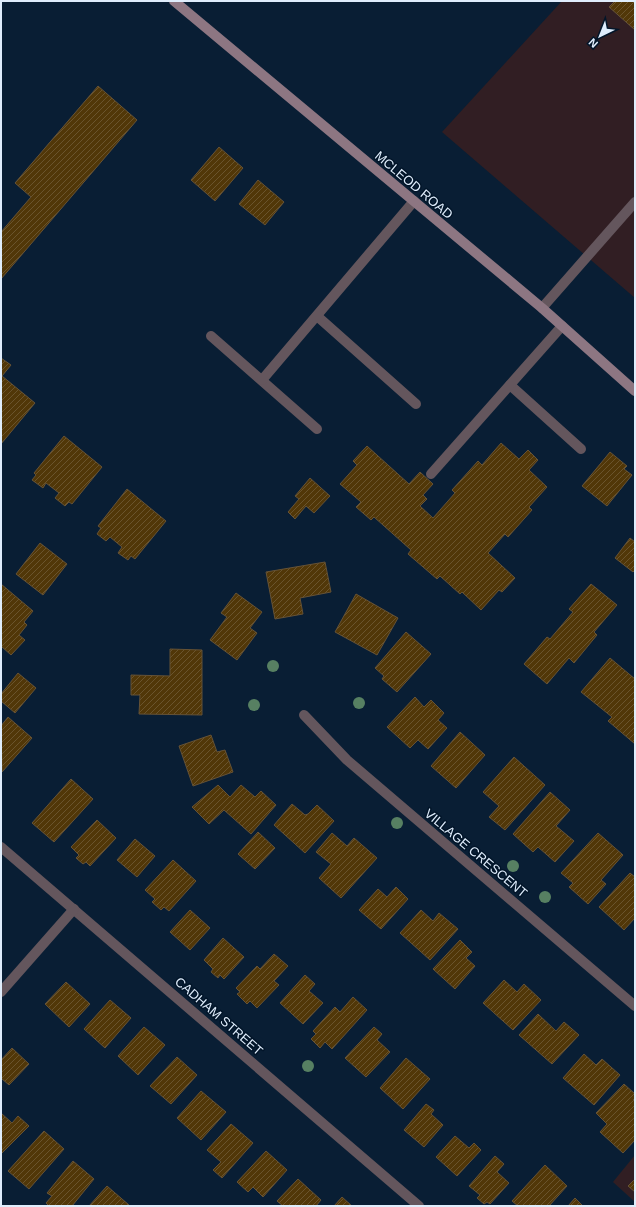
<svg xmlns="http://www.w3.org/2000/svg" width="636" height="1207" font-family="Helvetica,sans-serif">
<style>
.commercial{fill:#311e23}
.building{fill:url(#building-hatch);stroke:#655236}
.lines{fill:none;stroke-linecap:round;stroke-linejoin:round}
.lane{stroke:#64565d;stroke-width:10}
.street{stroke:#64565d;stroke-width:10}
.secondary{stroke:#8d7682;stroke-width:10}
.tree{fill:#578062}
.labels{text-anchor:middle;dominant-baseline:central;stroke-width:3;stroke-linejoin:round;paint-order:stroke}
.street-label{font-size:13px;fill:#dfedfc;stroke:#021529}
</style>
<defs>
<pattern id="building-hatch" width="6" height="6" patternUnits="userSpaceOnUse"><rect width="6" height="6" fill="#513708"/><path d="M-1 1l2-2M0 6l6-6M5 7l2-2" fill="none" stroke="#6a542d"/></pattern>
</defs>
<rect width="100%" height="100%" fill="#091e34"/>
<g class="commercial">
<polygon points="562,1 635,1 635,298 442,132"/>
<polygon points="635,1155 635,1202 613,1182"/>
</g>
<g class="building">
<polygon points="615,1 635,1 635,30 609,7"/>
<polygon points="98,86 137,120 1,279 1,232 31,197 15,183"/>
<polygon points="219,147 243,168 215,201 191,180"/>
<polygon points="258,180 284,202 265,225 239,204"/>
<polygon points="1,358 11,365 2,376 35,403 1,444"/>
<polygon points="64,436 102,467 72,504 69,502 65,506 55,498 59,493 46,483 43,488 32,480 36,475 34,473"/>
<polygon points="501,443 519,459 528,450 538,460 529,470 547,487 529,507 532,510 508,537 505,534 488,553 515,578 502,592 499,590 481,610 462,592 460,594 440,576 437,579 408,554 411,550 374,517 371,520 356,507 361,502 340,484 357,465 353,461 367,446 409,484 420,472 433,484 423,495 427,499 420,506 433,518 455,493 452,490 478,461 482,465"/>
<polygon points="610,452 627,466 624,469 632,475 607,506 582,486"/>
<polygon points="310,478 330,496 314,513 306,506 295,519 288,512 299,499 295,496"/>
<polygon points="127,489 166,521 135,559 131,556 128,560 118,553 122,547 110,537 106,541 97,534 101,528 98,526"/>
<polygon points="630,538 635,542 635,570 633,572 615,558"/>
<polygon points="40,543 67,564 43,595 16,574"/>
<polygon points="325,562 331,592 300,598 303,614 275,619 266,572"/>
<polygon points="1,584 33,611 24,622 27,625 19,635 25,640 11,655 1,646"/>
<polygon points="591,584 617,605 594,632 597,635 574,663 569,658 547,684 524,664 547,637 550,639 573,612 569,609"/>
<polygon points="236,593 262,612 250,628 257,633 237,660 210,640 227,617 221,613"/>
<polygon points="356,594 398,618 377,655 335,632"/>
<polygon points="406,632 431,654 397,692 382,679 384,676 375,668"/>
<polygon points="170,649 202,650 202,715 139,714 140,695 131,695 131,675 170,676"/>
<polygon points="610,658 635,679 635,744 608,721 612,717 581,692"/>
<polygon points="18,673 36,688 15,713 1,701 1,694"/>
<polygon points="415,697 424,707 431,700 444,713 438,720 447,728 428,749 418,740 410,748 387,727"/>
<polygon points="8,717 32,738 2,772 1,726"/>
<polygon points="460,732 485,755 456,788 431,766"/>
<polygon points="211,735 217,752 225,750 233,772 193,786 179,746"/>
<polygon points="514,757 545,785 505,830 489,817 499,806 483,792"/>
<polygon points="71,779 93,799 54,842 32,823"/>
<polygon points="218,785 230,797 241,785 255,797 261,791 276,805 251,834 224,810 209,824 192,807"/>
<polygon points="550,792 570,810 556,826 574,841 555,862 538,847 533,852 513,834"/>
<polygon points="292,804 305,815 308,814 317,805 334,821 305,853 274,825"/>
<polygon points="97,820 116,838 90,866 86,862 83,864 76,858 79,855 71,847"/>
<polygon points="258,832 275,848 255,869 238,854"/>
<polygon points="332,833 347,846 354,838 377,858 341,898 319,878 331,864 316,852"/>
<polygon points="598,833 623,855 601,880 606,884 588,904 569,887 573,883 561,873"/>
<polygon points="135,839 155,856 137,877 117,860"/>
<polygon points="173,860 196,881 169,911 164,907 161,910 152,902 155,899 145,890"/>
<polygon points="630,873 635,877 635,918 624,930 599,907"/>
<polygon points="396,887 408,899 381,929 359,910 378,889 387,897"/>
<polygon points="190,910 210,928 190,950 170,932"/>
<polygon points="421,910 433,921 439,913 458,929 430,960 400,933"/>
<polygon points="223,938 244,957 224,979 220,975 218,978 211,972 213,969 204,960"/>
<polygon points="460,940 472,952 466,958 475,966 455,989 433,969"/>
<polygon points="274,954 288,966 274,981 279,985 257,1008 250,1001 247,1004 237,994 240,992 236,988 257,966 260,969"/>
<polygon points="305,975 315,984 309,991 323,1003 303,1024 280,1003"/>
<polygon points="504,980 517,992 524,984 541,1000 513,1030 483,1003"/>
<polygon points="66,982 90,1004 69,1027 45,1004"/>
<polygon points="353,997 367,1010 332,1049 325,1042 320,1048 311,1039 316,1034 313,1031 335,1007 340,1012"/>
<polygon points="110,1000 131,1018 105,1048 84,1029"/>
<polygon points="538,1014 556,1031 564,1022 579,1035 552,1064 519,1035"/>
<polygon points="144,1027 165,1045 138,1075 118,1056"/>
<polygon points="374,1027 382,1034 377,1040 390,1052 366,1077 345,1058"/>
<polygon points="12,1048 29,1064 9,1085 1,1078 1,1060"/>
<polygon points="584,1054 596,1065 602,1059 620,1075 594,1105 563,1078"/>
<polygon points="177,1057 197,1075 171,1104 150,1086"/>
<polygon points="406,1058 430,1079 403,1109 380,1088"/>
<polygon points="624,1084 635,1094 635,1098 633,1100 635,1102 635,1140 623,1153 600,1132 607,1124 596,1113"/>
<polygon points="201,1091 226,1112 201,1140 177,1118"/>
<polygon points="426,1104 434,1110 431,1114 443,1125 424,1147 404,1130"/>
<polygon points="1,1113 12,1123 18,1116 29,1126 2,1153 1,1152"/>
<polygon points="231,1124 253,1143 222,1178 213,1170 221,1162 207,1150"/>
<polygon points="44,1131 64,1149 29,1189 8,1171"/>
<polygon points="455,1136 469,1148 474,1143 481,1150 457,1176 436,1157"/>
<polygon points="266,1151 287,1170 263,1197 253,1187 248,1192 237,1182"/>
<polygon points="495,1156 504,1164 497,1172 509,1183 490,1204 487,1202 484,1204 477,1198 480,1195 469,1186"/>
<polygon points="73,1161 94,1179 72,1206 49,1206 46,1203 52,1196 47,1193"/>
<polygon points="545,1165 567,1186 549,1206 518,1206 512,1201"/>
<polygon points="298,1179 321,1200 316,1206 283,1206 277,1201"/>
<polygon points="635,1179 635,1192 628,1186"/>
<polygon points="107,1186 129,1205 128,1206 89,1206"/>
<polygon points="342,1197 352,1206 334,1206"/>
<polygon points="575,1198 583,1206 568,1206"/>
</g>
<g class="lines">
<g class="lane">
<polyline points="542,308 635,202"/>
<polyline points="317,316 416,404"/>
<polyline points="211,336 317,429"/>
<polyline points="262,380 414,201"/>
<polyline points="510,385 581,449"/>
<polyline points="431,474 562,326"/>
</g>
<g class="street">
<polyline points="304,715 347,760 635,1006"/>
<polyline points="1,847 419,1206"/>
<polyline points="1,992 74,909"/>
</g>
<polyline class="secondary" points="174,1 542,308 635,391"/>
</g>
<g class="tree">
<circle cx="273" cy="666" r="6"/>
<circle cx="359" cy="703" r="6"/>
<circle cx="254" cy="705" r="6"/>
<circle cx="397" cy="823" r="6"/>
<circle cx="513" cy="866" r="6"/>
<circle cx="545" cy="897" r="6"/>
<circle cx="308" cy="1066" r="6"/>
</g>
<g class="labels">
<g class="street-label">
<text transform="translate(414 185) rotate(40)">MCLEOD ROAD</text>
<text transform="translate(476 853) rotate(40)">VILLAGE CRESCENT</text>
<text transform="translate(219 1016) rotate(41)">CADHAM STREET</text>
</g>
</g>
<rect width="636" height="1207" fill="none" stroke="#dfedfc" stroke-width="4"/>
<g transform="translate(600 36) rotate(223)" stroke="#021529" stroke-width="3" paint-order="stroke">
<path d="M0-3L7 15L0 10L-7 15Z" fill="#dfedfc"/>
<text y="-6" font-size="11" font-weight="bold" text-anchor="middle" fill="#dfedfc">N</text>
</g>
</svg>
